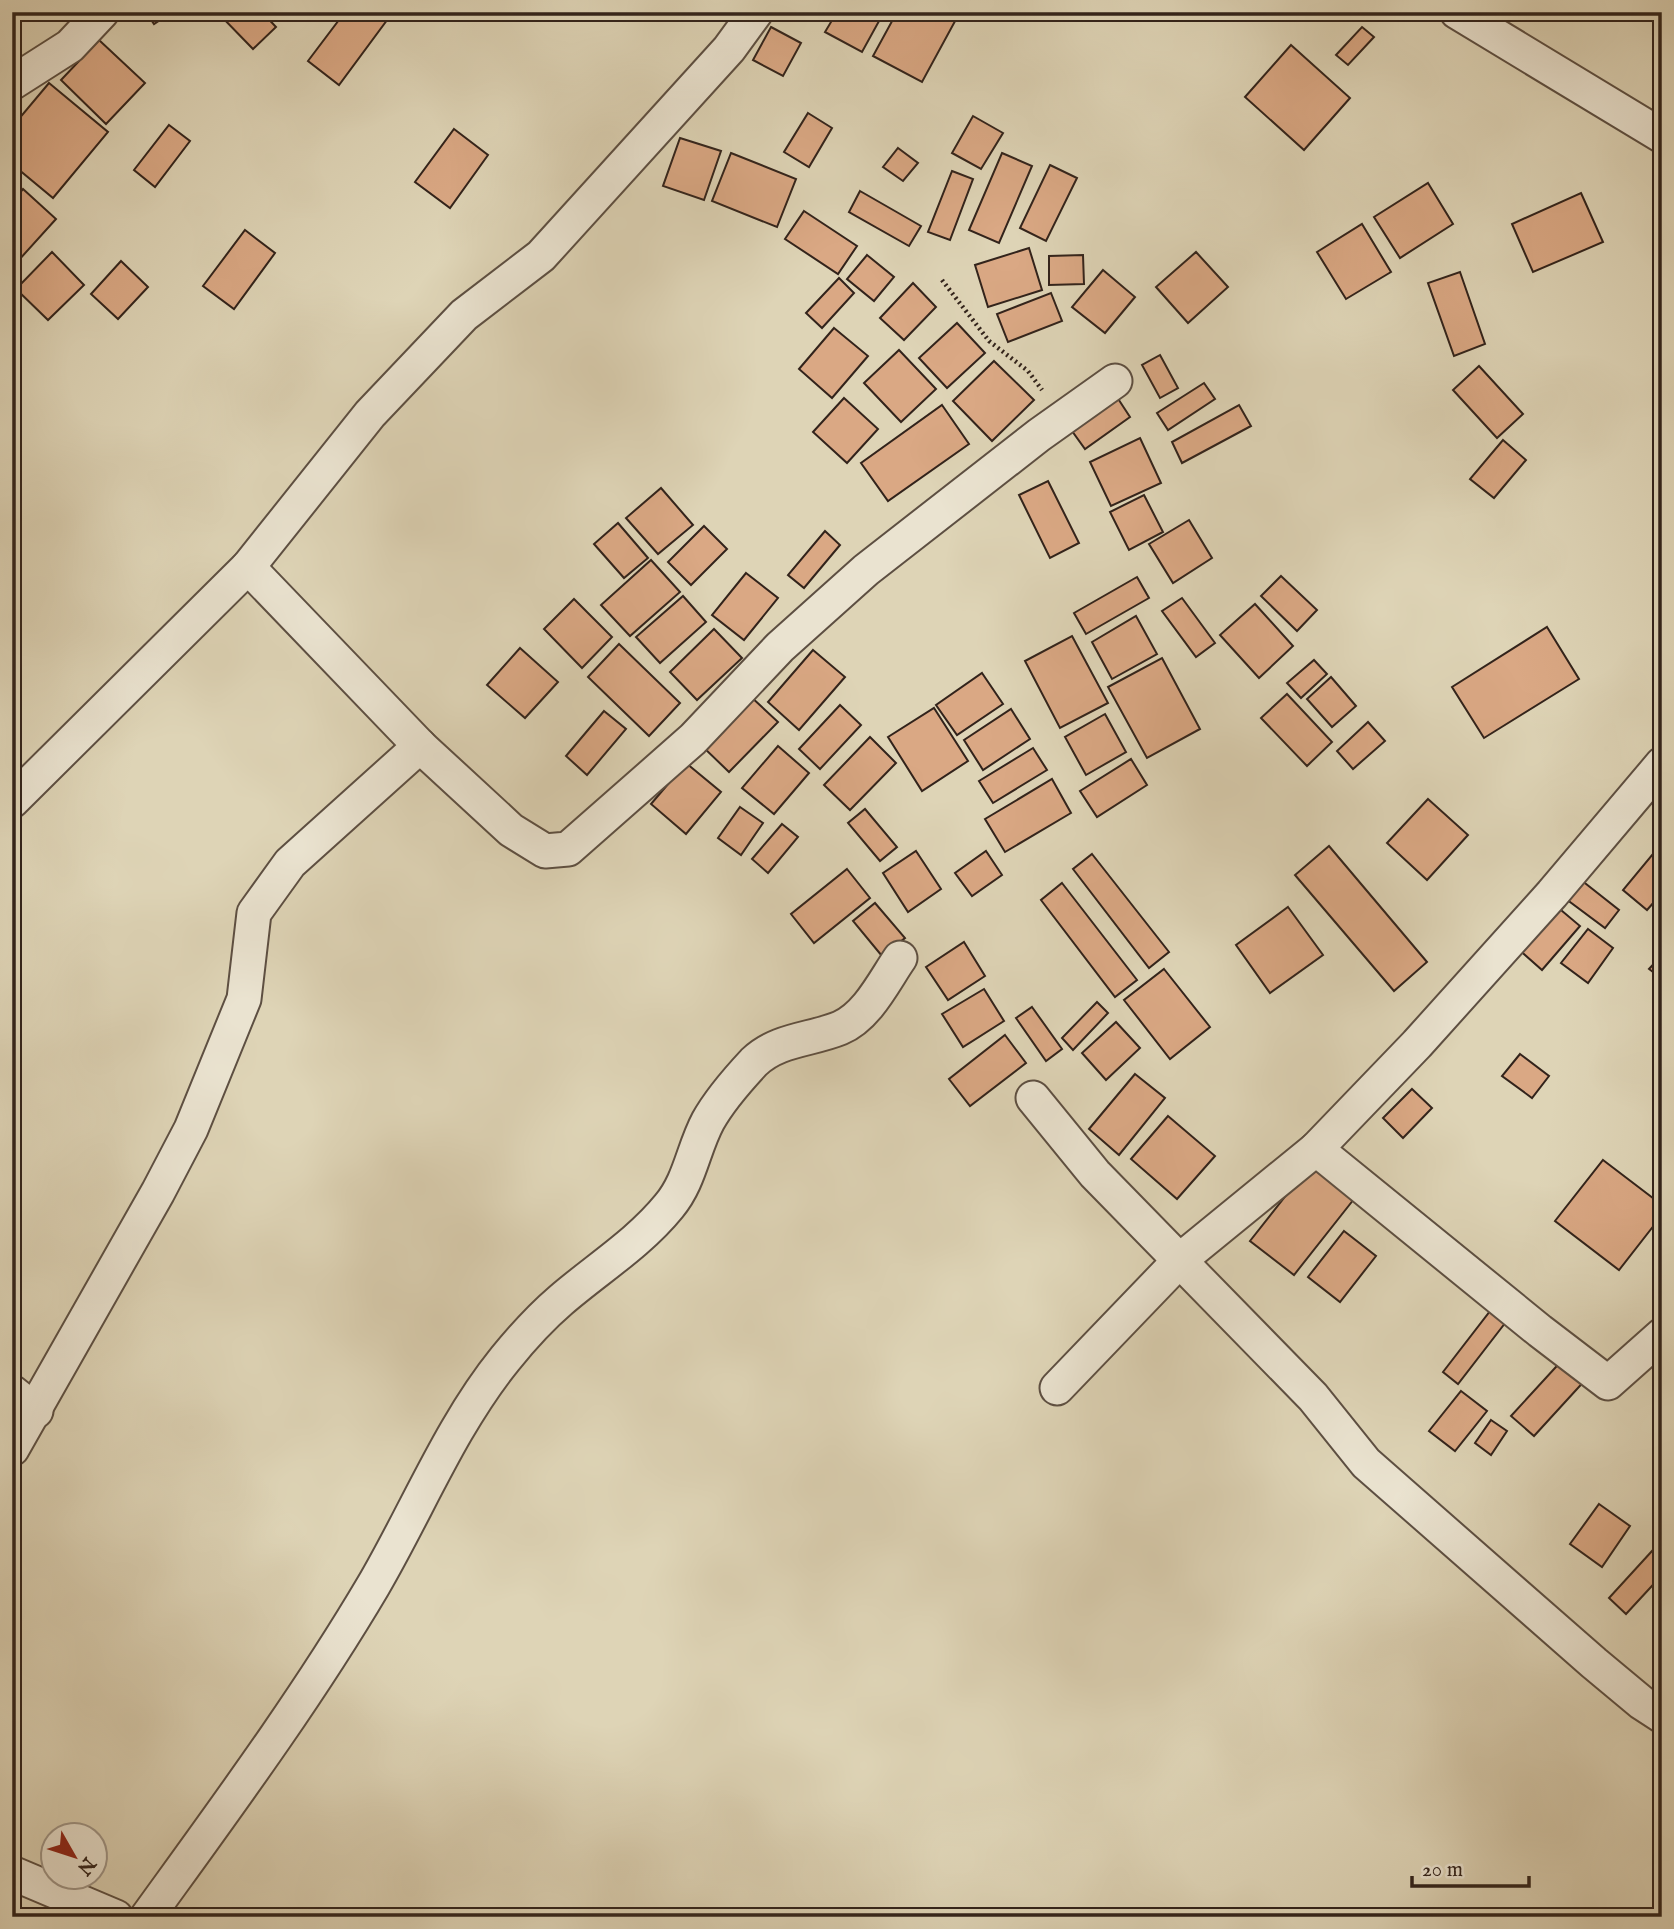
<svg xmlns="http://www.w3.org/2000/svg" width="1674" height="1929" font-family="'IM FELL English',serif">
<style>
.building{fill:#daa884;stroke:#32231b;stroke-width:2}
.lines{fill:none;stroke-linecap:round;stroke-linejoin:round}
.street-casing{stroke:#5d4f42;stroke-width:37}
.path{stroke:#32231b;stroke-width:4.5;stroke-dasharray:2 3.5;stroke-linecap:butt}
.street{stroke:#eae3d0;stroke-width:33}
</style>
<rect width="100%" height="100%" fill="#ded4b6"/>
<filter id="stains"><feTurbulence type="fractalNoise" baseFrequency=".00286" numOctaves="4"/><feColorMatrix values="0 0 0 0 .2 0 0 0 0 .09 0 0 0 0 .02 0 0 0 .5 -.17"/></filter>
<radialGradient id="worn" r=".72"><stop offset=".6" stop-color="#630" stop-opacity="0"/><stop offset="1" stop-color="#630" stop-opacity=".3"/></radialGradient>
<g class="building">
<polygon points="12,12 24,12 17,22 12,19"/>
<polygon points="146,12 172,12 154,24"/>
<polygon points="217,12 262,12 276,27 253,49"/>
<polygon points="345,12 393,12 339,85 308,61"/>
<polygon points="837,12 884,12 862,52 825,32"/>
<polygon points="897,12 960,12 922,82 873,56"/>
<polygon points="771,27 801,43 783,76 753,60"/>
<polygon points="1362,27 1374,37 1348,65 1336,55"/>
<polygon points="99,40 145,83 106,124 61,80"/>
<polygon points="1291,45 1350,98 1304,150 1245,97"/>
<polygon points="49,83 108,132 53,198 12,164 12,127"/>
<polygon points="808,113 832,128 809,167 784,152"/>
<polygon points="973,116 1003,133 981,169 952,153"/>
<polygon points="169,125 190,141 155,187 134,170"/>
<polygon points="454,129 488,155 450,208 415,182"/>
<polygon points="680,138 721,151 704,200 663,186"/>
<polygon points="898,148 918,163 903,181 883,167"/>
<polygon points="731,153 796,179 777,227 712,201"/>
<polygon points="1002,153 1032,166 999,243 969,230"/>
<polygon points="1050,165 1077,178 1046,241 1020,228"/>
<polygon points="952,171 973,179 950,240 928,232"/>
<polygon points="1428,183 1453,224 1400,258 1374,217"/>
<polygon points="23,189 56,219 18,261 12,255 12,202"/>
<polygon points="860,191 921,226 909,246 849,212"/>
<polygon points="1581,193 1603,242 1533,272 1512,224"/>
<polygon points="804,211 857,246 838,274 785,239"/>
<polygon points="1362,224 1391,272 1346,299 1317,252"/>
<polygon points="245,230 275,253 234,309 203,286"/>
<polygon points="1029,248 1042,290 988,307 975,265"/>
<polygon points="52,252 84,285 48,320 16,289"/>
<polygon points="1196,252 1228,287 1188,323 1156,287"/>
<polygon points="867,255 894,277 874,301 847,279"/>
<polygon points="1083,255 1084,284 1049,285 1049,256"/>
<polygon points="121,261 148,287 118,319 91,294"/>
<polygon points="1103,270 1135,297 1105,333 1072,307"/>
<polygon points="1460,272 1485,344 1454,356 1428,283"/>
<polygon points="839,278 854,293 822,328 806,313"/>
<polygon points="913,283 936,307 904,340 880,318"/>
<polygon points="1051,293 1062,321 1008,342 997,314"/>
<polygon points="957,323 985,353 947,388 919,358"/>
<polygon points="834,328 868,356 832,398 799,369"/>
<polygon points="899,350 936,389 901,422 864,383"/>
<polygon points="1160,355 1178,388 1160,398 1142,365"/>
<polygon points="994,361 1034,400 992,441 953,401"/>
<polygon points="1479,366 1523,414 1497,438 1453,390"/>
<polygon points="1204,383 1215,399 1168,430 1157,413"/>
<polygon points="1113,391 1130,417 1085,449 1067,424"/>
<polygon points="844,398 878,429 847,463 813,432"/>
<polygon points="942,405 969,444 888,501 861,463"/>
<polygon points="1239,405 1251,426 1182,463 1172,442"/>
<polygon points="1140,438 1161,483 1111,506 1090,462"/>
<polygon points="1503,440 1526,460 1494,498 1470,479"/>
<polygon points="1048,481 1079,543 1050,558 1019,495"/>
<polygon points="661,488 693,525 658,554 626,518"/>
<polygon points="1144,495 1163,532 1129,550 1110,512"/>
<polygon points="1189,520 1212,558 1173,583 1149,544"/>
<polygon points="618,523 648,558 624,578 594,544"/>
<polygon points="704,526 727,549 691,585 668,562"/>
<polygon points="825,531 840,545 804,588 788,575"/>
<polygon points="651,560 680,592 630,636 601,605"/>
<polygon points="746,573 778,598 744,640 712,615"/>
<polygon points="1281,576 1317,610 1297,631 1261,596"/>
<polygon points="1137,577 1149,598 1086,634 1074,613"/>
<polygon points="683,596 706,622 660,663 636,637"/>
<polygon points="1182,598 1215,643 1196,657 1162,611"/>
<polygon points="574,599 612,637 582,668 544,629"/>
<polygon points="1255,604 1293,646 1259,678 1220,635"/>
<polygon points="1136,616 1157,654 1112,679 1092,642"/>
<polygon points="1547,627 1579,679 1484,738 1452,687"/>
<polygon points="714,629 742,658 697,700 670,672"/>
<polygon points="1072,636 1108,703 1060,728 1025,661"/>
<polygon points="619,644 680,703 649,736 588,677"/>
<polygon points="520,648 558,682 525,718 487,685"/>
<polygon points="813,650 845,677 799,730 768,702"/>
<polygon points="1162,658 1200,729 1147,758 1108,687"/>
<polygon points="1314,660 1327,674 1301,698 1287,683"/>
<polygon points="982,673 1003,704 957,735 936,705"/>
<polygon points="1331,677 1356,706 1332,727 1307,699"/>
<polygon points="1287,694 1332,742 1307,766 1261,718"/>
<polygon points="749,695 778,722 729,772 701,745"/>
<polygon points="840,705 861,725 820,769 799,749"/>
<polygon points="934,708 968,761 922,791 888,737"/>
<polygon points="1011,709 1030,739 983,770 964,740"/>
<polygon points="604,711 626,729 587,775 566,756"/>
<polygon points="1105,714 1126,752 1086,775 1065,737"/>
<polygon points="1368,722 1385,741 1353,769 1337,751"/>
<polygon points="870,737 896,763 850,810 824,785"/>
<polygon points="778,746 809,773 774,814 742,788"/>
<polygon points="1033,748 1047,770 993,803 979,781"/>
<polygon points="1131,759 1147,785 1097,817 1080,791"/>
<polygon points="686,763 721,792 686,834 651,804"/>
<polygon points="1052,779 1071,813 1005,852 985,819"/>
<polygon points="1428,799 1468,835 1427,880 1387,843"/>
<polygon points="740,807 763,823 741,855 718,838"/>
<polygon points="865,809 897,847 880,861 848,823"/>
<polygon points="782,824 798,837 768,873 752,859"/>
<polygon points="1662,843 1662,893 1647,910 1623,890"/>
<polygon points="1329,846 1427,962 1394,991 1295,875"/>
<polygon points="916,851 941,889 908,912 883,873"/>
<polygon points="986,851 1002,875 972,896 955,873"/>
<polygon points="1092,854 1169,952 1149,968 1073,869"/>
<polygon points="847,869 870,898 814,943 791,914"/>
<polygon points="1576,876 1619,910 1605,928 1562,896"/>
<polygon points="1062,883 1137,980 1115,997 1041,900"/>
<polygon points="875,903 905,938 882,956 853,921"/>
<polygon points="1555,905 1580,926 1542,970 1517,948"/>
<polygon points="1288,907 1323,955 1270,993 1236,945"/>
<polygon points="1588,929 1613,948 1588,983 1561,963"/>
<polygon points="964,942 985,976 948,1000 926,967"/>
<polygon points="1662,955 1662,979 1649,969"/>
<polygon points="1164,969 1210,1027 1170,1059 1124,1000"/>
<polygon points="984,989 1004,1021 963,1047 942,1014"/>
<polygon points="1097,1002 1108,1013 1073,1050 1062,1038"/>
<polygon points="1032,1007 1062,1049 1046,1061 1016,1018"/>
<polygon points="1116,1022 1140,1048 1106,1080 1082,1053"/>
<polygon points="1005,1035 1026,1063 970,1106 949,1079"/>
<polygon points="1520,1054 1549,1076 1532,1098 1502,1076"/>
<polygon points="1135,1074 1165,1098 1119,1155 1089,1129"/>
<polygon points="1412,1089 1432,1108 1403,1138 1383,1118"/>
<polygon points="1168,1116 1215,1156 1177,1199 1131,1159"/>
<polygon points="1603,1160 1662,1205 1662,1215 1619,1270 1555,1221"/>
<polygon points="1310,1165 1354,1199 1294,1275 1250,1241"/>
<polygon points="1344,1231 1376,1256 1340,1302 1308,1277"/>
<polygon points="1494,1306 1509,1318 1458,1384 1443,1372"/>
<polygon points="1566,1356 1588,1377 1534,1436 1511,1416"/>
<polygon points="1461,1391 1487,1411 1455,1451 1429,1431"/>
<polygon points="1491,1420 1507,1431 1491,1455 1475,1443"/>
<polygon points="1599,1504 1630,1526 1602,1567 1570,1544"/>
<polygon points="1652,1551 1662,1560 1662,1575 1626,1614 1609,1598"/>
</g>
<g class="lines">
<defs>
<g id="street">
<polyline points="1457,12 1662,136"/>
<polyline points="12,83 70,46 102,12"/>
<polyline points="248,567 420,746 511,830 545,851 568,849 693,739 780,647 866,570 1039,435 1115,381"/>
<polyline points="12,801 248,567 370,414 464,315 541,256 729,49 756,12"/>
<polyline points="1033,1098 1095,1174 1313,1397 1366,1463 1594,1663 1642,1703 1662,1716"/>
<polyline points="1316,1149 1540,1331 1608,1383 1662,1335"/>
<polyline points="1057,1388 1180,1260 1316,1149 1417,1044 1552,894 1662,764"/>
<polyline points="12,1392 36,1411"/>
<polyline points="12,1449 158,1192 191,1129 244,999 254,913 290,863 420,746"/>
<polyline points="12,1873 116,1917"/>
<path d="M 147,1917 C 225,1809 305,1701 373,1586 C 417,1511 450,1427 505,1359 C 522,1338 540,1318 561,1300 C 597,1269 639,1243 669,1206 C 690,1181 693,1149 708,1121 C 718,1103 740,1077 754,1062 C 778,1039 811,1040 840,1028 C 868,1016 884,981 900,958"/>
</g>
</defs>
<use href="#street" class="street-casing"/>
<polyline class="path" points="942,280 989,341 1028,371 1042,390"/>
<use href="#street" class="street"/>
</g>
<rect width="1674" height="1929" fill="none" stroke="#ded4b6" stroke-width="42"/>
<rect x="14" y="14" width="1646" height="1901" fill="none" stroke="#32231b" stroke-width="3.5"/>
<rect x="21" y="21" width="1632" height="1887" fill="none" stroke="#32231b" stroke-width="2"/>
<g transform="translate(74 1856) rotate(129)"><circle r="33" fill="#eae3d0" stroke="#a09688" stroke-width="2"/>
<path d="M0-5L12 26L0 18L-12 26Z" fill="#8f2418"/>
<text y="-10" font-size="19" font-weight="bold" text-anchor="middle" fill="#32231b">N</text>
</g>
<path d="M1412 1876v10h117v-10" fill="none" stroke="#32231b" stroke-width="3.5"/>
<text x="1422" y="1876" font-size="21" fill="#32231b" stroke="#eae3d0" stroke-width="5" paint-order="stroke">20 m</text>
<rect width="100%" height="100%" filter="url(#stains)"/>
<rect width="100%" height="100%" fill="url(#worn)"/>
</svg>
